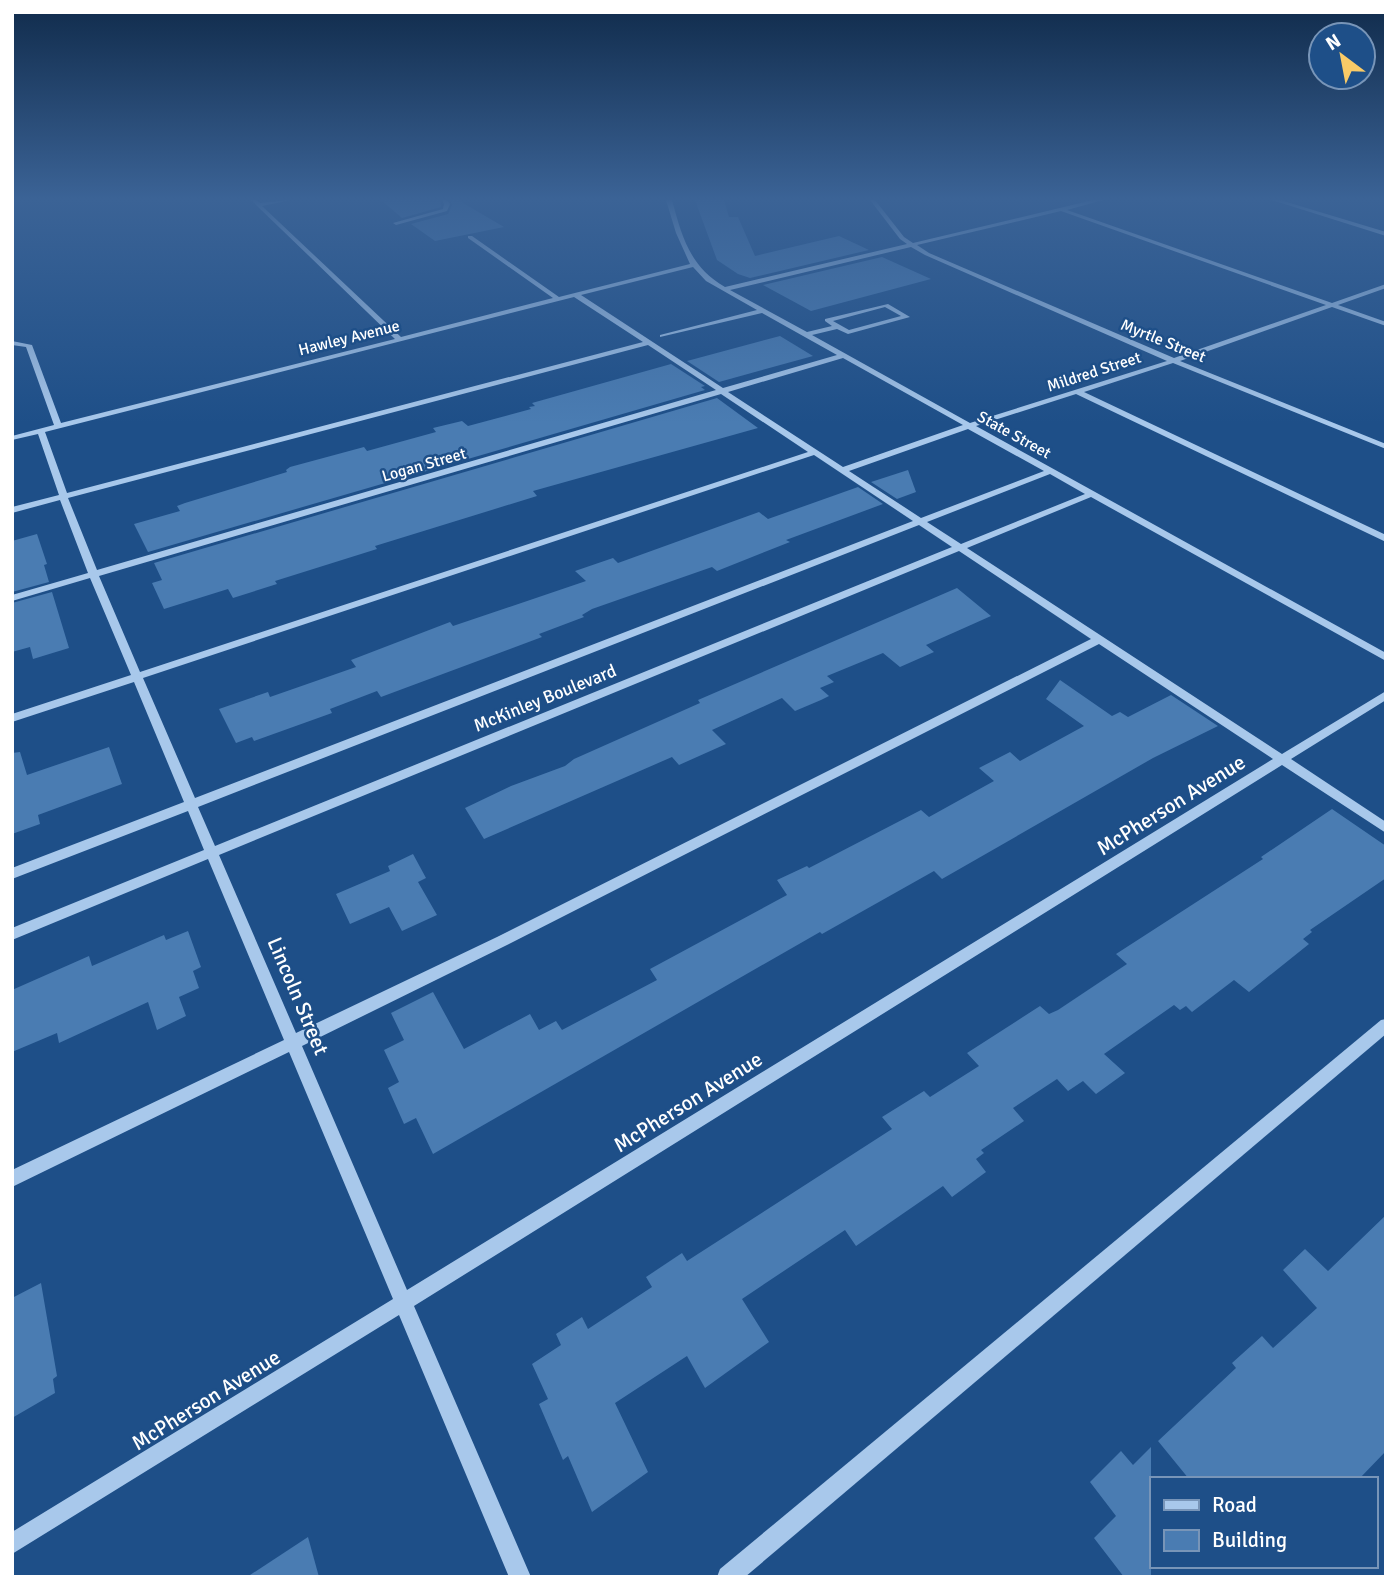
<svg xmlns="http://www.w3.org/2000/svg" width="1398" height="1589" font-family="Signika,sans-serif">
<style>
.building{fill:#4a7cb2}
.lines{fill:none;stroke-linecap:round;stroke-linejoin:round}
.minor{fill:#a8c8eb;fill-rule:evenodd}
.labels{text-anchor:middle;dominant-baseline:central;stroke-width:5;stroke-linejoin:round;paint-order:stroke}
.far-street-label{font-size:16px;fill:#fff;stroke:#1e4f88}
.street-label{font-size:18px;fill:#fff;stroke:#1e4f88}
.near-street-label{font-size:21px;fill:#fff;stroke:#1e4f88}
</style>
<rect width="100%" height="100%" fill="#1e4f88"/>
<g class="building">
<polygon points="381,200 440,200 441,204 441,207 402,218"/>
<polygon points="450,200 458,200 504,227 435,241 411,224 448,214 452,205"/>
<polygon points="695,200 724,200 729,217 738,217 755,256 839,236 869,250 750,278 738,274 717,260"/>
<polygon points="882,257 931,279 811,311 763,285"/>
<polygon points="780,336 813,356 719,382 687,361"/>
<polygon points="671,364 705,386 701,387 705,390 148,552 134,524 180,511 177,506 185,503 287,472 286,470 290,467 364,447 367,451 436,432 433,428 462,421 468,426 531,409 529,407 535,406 532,403"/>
<polygon points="717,398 758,428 533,491 537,496 375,546 377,549 275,581 277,584 233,598 228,589 164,609 152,583 162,580 154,563"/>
<polygon points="908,470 916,492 897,499 871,482"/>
<polygon points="858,487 883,504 786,540 790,542 717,571 712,567 592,609 582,615 584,617 539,634 542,637 381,697 377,691 330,709 332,713 254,741 252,737 236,743 219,709 268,692 270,697 356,667 351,660 450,622 453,626 586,581 575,571 613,558 618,563 759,512 768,519"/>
<polygon points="37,534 47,564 44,565 49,582 12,592 12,541"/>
<polygon points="957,588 991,616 926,645 934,652 900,667 883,653 827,676 834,682 820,688 829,696 821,700 795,711 782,698 712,730 726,744 679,765 672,757 484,839 465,808 511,786 565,766 574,759 700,703 698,700"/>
<polygon points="52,592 69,648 33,659 30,647 12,652 12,603"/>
<polygon points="1060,680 1112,716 1120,712 1128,717 1171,695 1218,726 1153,758 942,879 934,871 822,934 820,932 433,1154 416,1118 404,1124 388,1088 399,1082 384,1050 404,1040 391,1013 433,992 464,1049 530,1014 539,1030 556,1021 562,1030 657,980 650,969 787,895 777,880 807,866 809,868 921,810 929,817 994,781 979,768 1010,752 1020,761 1084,726 1046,699"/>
<polygon points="109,747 122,784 38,815 40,824 12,834 12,753 20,752 27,775"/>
<polygon points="1332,809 1386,846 1386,878 1310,930 1312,932 1303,939 1309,944 1249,992 1234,980 1192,1012 1186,1006 1180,1010 1174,1005 1104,1054 1125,1073 1096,1094 1083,1081 1068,1091 1057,1079 1013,1108 1024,1121 981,1150 984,1153 976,1159 986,1172 952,1197 943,1186 856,1246 845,1230 742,1299 769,1342 705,1388 687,1356 615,1403 648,1472 592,1512 568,1456 563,1460 539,1404 548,1399 532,1364 561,1345 556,1334 582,1317 588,1329 652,1287 646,1277 682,1253 687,1261 892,1129 882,1117 924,1091 930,1097 979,1066 967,1053 1040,1006 1049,1014 1058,1010 1127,964 1116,954 1263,859 1261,857"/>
<polygon points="413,854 426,878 418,882 437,915 402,931 389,907 350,924 336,894 390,871 388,866"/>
<polygon points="188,931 201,967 193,971 199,988 179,997 186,1016 157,1030 148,1002 59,1043 57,1033 12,1052 12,990 89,956 92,966 164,935 166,940"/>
<polygon points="1386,1215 1386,1451 1359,1479 1189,1479 1158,1441 1236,1368 1232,1363 1262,1336 1273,1348 1317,1308 1283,1270 1305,1249 1328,1271"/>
<polygon points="41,1283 57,1376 53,1379 55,1393 12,1418 12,1298"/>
<polygon points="1151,1447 1151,1577 1124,1577 1094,1538 1116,1516 1090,1482 1121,1451 1133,1465"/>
<polygon points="308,1537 319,1577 247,1577"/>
</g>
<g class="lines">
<g class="minor">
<path d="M 251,200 L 256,200 L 260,203 L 291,200 L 262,206 L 401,337 L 553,298 L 468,238 L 468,236 L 472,236 L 559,297 L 690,264 L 676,233 L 666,200 L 672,200 C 682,237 690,267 725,287 L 907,244 L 900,239 L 870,200 L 875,200 L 904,237 L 913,243 L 1093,200 L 1103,200 L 1067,210 L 1332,303 L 1386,284 L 1386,288 L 1338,305 L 1386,322 L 1386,326 L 1332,307 L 1180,361 L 1386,444 L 1386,449 L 1173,363 L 1084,392 L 1386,535 L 1386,542 L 1076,394 L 976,426 L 1386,653 L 1386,661 L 1091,497 L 967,548 L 1282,754 L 1386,691 L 1386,700 L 1291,759 L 1386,822 L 1386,833 L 1282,765 L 414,1306 L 531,1577 L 509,1577 L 399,1315 L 12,1554 L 12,1532 L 393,1299 L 289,1052 L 12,1187 L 12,1170 L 284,1040 L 208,859 L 12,940 L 12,928 L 204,850 L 188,811 L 12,879 L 12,868 L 184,802 L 134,682 L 12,722 L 12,714 L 131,675 L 90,578 L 12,601 L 12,595 L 88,573 L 60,500 L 12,513 L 12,507 L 59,495 L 38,434 L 12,440 L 12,436 L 54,425 L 26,347 L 12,345 L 12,341 L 32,345 L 61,423 L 395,339 ZM 1061,211 L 1326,305 L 1174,358 L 929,253 L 917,245 ZM 911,247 L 925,255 L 1167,361 L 970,423 L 812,335 L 837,329 L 848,334 L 910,317 L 888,304 L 825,319 L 825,321 L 832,326 L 807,332 L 730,290 ZM 693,267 L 706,281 L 757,310 L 660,335 L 660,337 L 762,313 L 837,355 L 723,388 L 581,295 ZM 574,297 L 643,342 L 67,493 L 45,432 ZM 885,307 L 901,316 L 849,330 L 833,321 ZM 648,345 L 716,390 L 97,570 L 68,498 ZM 843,358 L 963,425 L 843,467 L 728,392 ZM 721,394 L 808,452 L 140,672 L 99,576 ZM 968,429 L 1044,471 L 921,518 L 849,471 ZM 814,455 L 913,521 L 195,798 L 143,678 ZM 1050,474 L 1085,494 L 961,544 L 927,522 ZM 919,525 L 952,547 L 215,846 L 198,807 ZM 959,551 L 1091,639 L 497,937 L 296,1033 L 219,855 ZM 1099,644 L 1273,759 L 407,1290 L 302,1046 L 507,945 Z"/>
<polygon points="442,200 447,200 450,204 447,211 396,225 393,223 443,209 444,204"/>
<polygon points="1272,200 1280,200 1386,232 1386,236"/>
<polygon points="1386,1019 1386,1034 745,1577 717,1577 720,1569 1381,1020"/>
</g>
</g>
<linearGradient id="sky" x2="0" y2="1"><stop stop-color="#102b4b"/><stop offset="0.47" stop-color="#3b6396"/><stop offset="1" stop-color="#3b6396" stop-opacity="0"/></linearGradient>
<rect width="1398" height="423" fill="url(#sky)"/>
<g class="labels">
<g class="far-street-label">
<text transform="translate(349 338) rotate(-14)">Hawley Avenue</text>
<text transform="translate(1163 341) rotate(22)">Myrtle Street</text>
<text transform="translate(1094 372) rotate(-18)">Mildred Street</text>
<text transform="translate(1014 435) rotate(29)">State Street</text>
<text transform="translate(424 465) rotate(-16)">Logan Street</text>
</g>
<g class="street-label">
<text transform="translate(545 698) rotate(-22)">McKinley Boulevard</text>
</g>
<g class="near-street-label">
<text transform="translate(1171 805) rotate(-32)">McPherson Avenue</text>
<text transform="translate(298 996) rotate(67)">Lincoln Street</text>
<text transform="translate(688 1102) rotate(-32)">McPherson Avenue</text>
<text transform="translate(206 1400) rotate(-32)">McPherson Avenue</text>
</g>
</g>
<rect width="1398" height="1589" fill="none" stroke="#ffffff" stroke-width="28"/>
<rect x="1150" y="1477" width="228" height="91" fill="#1e4f88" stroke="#7895b8" stroke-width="2"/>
<rect x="1164" y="1500" width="35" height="10" fill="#a8c8eb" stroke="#7895b8" stroke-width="2"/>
<text x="1212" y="1512" font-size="21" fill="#ffffff">Road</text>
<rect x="1164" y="1530" width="35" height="21" fill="#4a7cb2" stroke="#7895b8" stroke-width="2"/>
<text x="1212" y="1547" font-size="21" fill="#ffffff">Building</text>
<g transform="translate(1342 56) rotate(328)"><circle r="33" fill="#1e4f88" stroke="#7895b8" stroke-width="2"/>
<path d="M0-5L12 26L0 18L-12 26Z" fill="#facb67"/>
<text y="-10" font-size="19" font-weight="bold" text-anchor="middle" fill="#ffffff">N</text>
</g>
</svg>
